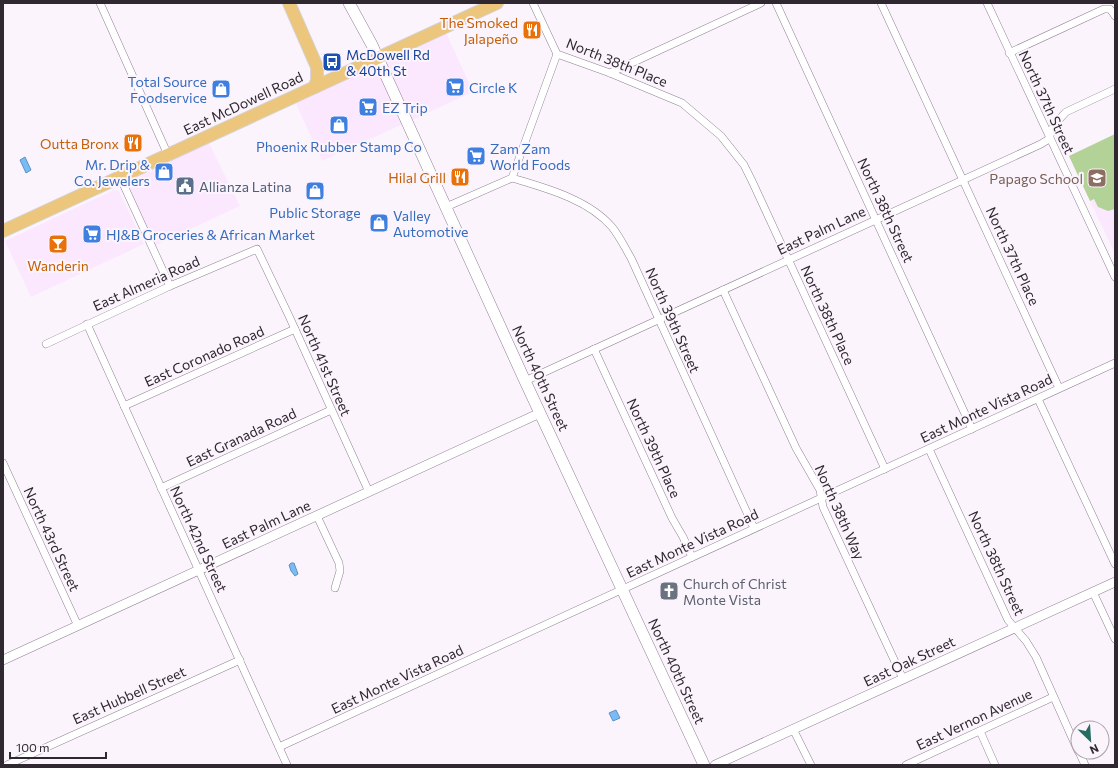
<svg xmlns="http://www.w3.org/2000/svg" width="1118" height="768" font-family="Commissioner,sans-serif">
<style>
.built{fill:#fbe8ff}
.green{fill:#b3d297}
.water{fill:#77bcf7;stroke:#6190bb}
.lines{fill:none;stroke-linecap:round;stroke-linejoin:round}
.minor-casing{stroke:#928195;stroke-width:8}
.tertiary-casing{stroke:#928195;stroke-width:10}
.secondary-casing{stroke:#928195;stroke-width:12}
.primary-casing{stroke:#d5d4d6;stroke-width:14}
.minor{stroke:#fff;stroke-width:7}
.tertiary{stroke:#fff;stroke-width:9}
.secondary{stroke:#fff;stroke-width:11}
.primary{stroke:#ebc67c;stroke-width:12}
.labels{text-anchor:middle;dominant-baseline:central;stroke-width:4;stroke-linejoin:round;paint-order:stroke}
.food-label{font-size:14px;fill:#c56008;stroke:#fbf4fd;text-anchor:end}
.transit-label{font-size:14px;fill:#164399;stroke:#fbf4fd;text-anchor:start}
.street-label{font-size:14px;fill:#2f2830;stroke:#fbf4fd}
.shop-label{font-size:14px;fill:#366cbe;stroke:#fbf4fd;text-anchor:start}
.education-label{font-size:14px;fill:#785e54;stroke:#fbf4fd;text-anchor:end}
.service-label{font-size:14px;fill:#4e5e75;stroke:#fbf4fd;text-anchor:start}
.worship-label{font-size:14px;fill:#5b616d;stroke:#fbf4fd;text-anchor:start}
</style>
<rect width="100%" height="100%" fill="#fbf4fd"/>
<g class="built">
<polygon points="444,28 473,92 322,161 293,97"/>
<polygon points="1115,135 1115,254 1069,156"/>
<polygon points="206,137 240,206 152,247 120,177"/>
<polygon points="114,190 119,191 144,244 31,297 5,241"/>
</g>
<polygon class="green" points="1115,134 1115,209 1108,211 1098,207 1094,199 1090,201 1069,156"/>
<g class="water">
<polygon points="25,157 31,170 26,173 20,160"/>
<polygon points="291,563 294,563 298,574 295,576 291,571 289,565"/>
<polygon points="616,710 620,718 613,721 609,713"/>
</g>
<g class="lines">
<defs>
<g id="minor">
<polyline points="100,3 168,155"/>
<polyline points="533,3 557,54 610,73 682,103 721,136 744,165 752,181 885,469"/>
<polyline points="776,3 972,429"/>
<polyline points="881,3 1059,388"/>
<polyline points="987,3 1115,277"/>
<polyline points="1009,53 1104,9 1110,9 1115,16"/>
<polyline points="610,73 761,3"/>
<polyline points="120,177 170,286"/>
<path d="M 512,178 C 545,188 588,199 612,227 C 620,237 625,248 631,258 L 754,528"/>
<polyline points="446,207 512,178 557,54"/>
<polyline points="723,290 796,448 820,490 823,507 903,679"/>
<polyline points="87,324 287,765"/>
<polyline points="46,344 170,286 257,249 289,316 369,492"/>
<polyline points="594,349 672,518 683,537 692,557"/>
<polyline points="525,381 1041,144 1049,139 1053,126 1066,112 1115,89"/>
<polyline points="1038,399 1115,564"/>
<polyline points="124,406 295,329"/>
<polyline points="929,449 1008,620 1026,641 1036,657 1078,751"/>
<polyline points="3,463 78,626"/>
<polyline points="161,488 331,410"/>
<polyline points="317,516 339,563 340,571 335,588"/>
<polyline points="1093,592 1115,639"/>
<polyline points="793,729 811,765"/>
<polyline points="980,731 995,765"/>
<polyline points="279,747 1115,363"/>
<polyline points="1079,752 1085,765"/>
<polyline points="7,765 240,660"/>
<polyline points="906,765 1053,697"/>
</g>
<g id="tertiary">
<polyline points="3,660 540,413"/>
<polyline points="715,765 1115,582"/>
</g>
<polyline id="secondary" points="349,3 372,45 525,381 704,765"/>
<g id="primary">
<polyline points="289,3 317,67 317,80 315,87"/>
<polyline points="3,231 497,3"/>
</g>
</defs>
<use href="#minor" class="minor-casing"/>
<use href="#tertiary" class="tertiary-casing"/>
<use href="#secondary" class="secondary-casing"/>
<use href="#primary" class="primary-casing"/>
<use href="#minor" class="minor"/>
<use href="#tertiary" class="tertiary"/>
<use href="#secondary" class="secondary"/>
<use href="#primary" class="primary"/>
</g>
<defs>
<symbol id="restaurant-square" viewBox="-11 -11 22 22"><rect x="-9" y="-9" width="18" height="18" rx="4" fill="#e8710a" stroke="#fbf4fd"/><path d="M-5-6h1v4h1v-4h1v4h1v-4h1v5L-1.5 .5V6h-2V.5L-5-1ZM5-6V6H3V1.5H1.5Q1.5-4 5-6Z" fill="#fff"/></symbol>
<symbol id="bus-square" viewBox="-11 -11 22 22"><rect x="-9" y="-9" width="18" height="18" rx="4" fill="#1a4fb4" stroke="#fbf4fd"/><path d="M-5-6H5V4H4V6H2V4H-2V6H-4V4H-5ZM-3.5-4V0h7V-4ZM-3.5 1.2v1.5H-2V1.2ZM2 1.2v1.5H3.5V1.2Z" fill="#fff"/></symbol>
<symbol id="supermarket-square" viewBox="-11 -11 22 22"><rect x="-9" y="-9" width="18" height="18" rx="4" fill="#3f7fe0" stroke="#fbf4fd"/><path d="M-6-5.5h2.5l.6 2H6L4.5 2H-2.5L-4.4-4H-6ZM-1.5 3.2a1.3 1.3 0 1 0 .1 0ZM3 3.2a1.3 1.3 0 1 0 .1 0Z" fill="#fff"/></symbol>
<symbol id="shop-square" viewBox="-11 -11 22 22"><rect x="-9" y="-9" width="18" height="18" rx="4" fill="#3f7fe0" stroke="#fbf4fd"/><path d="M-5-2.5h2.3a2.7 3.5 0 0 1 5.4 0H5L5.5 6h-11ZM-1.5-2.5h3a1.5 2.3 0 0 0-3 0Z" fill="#fff"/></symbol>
<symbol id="school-square" viewBox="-11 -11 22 22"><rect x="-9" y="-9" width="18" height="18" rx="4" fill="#8d6e63" stroke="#fbf4fd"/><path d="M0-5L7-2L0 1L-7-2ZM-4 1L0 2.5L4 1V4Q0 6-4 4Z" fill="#fff"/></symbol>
<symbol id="civic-square" viewBox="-11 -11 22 22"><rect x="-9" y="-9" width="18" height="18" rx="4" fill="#5c6f8a" stroke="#fbf4fd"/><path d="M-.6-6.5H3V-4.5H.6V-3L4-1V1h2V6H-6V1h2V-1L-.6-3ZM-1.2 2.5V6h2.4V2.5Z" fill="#fff"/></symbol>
<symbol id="bar-square" viewBox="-11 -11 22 22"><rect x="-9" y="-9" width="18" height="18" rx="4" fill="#e8710a" stroke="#fbf4fd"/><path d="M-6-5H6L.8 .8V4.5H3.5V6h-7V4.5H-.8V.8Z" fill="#fff"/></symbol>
<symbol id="church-square" viewBox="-11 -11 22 22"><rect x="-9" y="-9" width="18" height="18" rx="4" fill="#6b7280" stroke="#fbf4fd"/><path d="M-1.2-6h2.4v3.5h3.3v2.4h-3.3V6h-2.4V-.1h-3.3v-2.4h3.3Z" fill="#fff"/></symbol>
</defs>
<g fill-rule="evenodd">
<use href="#restaurant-square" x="521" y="19" width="22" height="22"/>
<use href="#bus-square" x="321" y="51" width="22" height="22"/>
<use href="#supermarket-square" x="444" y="76" width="22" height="22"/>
<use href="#shop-square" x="210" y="78" width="22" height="22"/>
<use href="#supermarket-square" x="357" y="96" width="22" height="22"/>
<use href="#shop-square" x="328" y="114" width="22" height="22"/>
<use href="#restaurant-square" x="122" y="132" width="22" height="22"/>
<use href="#supermarket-square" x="465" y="145" width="22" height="22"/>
<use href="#shop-square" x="153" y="161" width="22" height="22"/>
<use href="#restaurant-square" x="449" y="166" width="22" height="22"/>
<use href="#school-square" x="1086" y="167" width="22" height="22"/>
<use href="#civic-square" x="174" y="175" width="22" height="22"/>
<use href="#shop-square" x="304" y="180" width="22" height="22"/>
<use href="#shop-square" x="368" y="212" width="22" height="22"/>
<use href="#supermarket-square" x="81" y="223" width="22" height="22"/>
<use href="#bar-square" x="47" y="233" width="22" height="22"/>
<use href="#church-square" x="658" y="580" width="22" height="22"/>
</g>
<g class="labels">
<g class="food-label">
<text x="518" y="22">The Smoked<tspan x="518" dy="16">Jalapeño</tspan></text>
<text x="119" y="143">Outta Bronx</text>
<text x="446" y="177">Hilal Grill</text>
<text x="58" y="265" text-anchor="middle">Wanderin</text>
</g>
<g class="transit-label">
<text x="346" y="54">McDowell Rd<tspan x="346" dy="16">&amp; 40th St</tspan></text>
</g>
<g class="street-label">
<text transform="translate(617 62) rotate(22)">North 38th Place</text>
<text transform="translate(1047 102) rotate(65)">North 37th Street</text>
<text transform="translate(243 103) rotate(-25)">East McDowell Road</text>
<text transform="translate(886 210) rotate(65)">North 38th Street</text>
<text transform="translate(821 230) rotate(-25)">East Palm Lane</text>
<text transform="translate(1013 256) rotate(65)">North 37th Place</text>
<text transform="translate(146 283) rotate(-24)">East Almeria Road</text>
<text transform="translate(828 315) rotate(65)">North 38th Place</text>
<text transform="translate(673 320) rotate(66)">North 39th Street</text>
<text transform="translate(204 356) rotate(-24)">East Coronado Road</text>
<text transform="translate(325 365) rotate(66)">North 41st Street</text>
<text transform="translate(541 378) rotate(65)">North 40th Street</text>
<text transform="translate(986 408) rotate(-25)">East Monte Vista Road</text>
<text transform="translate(241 437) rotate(-25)">East Granada Road</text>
<text transform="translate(654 448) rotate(65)">North 39th Place</text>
<text transform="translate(840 512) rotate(66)">North 38th Way</text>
<text transform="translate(266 524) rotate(-25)">East Palm Lane</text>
<text transform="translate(52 539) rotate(65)">North 43rd Street</text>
<text transform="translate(199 539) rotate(65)">North 42nd Street</text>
<text transform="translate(692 543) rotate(-25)">East Monte Vista Road</text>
<text transform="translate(997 563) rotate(65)">North 38th Street</text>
<text transform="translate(909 661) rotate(-25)">East Oak Street</text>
<text transform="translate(677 671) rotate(65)">North 40th Street</text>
<text transform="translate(397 679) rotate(-25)">East Monte Vista Road</text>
<text transform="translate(129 695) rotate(-24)">East Hubbell Street</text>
<text transform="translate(974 719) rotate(-25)">East Vernon Avenue</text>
</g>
<g class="shop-label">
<text x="207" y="81" text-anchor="end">Total Source<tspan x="207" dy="16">Foodservice</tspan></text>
<text x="469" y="87">Circle K</text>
<text x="382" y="107">EZ Trip</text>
<text x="339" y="146" text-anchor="middle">Phoenix Rubber Stamp Co</text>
<text x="490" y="148">Zam Zam<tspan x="490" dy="16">World Foods</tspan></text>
<text x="150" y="164" text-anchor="end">Mr. Drip &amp;<tspan x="150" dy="16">Co. Jewelers</tspan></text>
<text x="315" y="212" text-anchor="middle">Public Storage</text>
<text x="393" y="215">Valley<tspan x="393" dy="16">Automotive</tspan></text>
<text x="106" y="234">HJ&amp;B Groceries &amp; African Market</text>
</g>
<g class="education-label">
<text x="1083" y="178">Papago School</text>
</g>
<g class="service-label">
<text x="199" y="186">Allianza Latina</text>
</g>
<g class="worship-label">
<text x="683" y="583">Church of Christ<tspan x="683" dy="16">Monte Vista</tspan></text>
</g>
</g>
<rect width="1118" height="768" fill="none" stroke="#2f2830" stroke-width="8"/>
<g transform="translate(1090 740) rotate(155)"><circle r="19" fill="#fbf4fd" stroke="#a9a2ab"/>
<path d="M0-3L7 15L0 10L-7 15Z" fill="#266c60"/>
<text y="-6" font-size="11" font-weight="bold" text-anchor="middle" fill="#2f2830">N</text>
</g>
<path d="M10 752v6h96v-6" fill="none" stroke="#2f2830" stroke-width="2"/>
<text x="16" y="752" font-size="12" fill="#2f2830" stroke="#fbf4fd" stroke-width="3" paint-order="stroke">100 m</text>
</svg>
